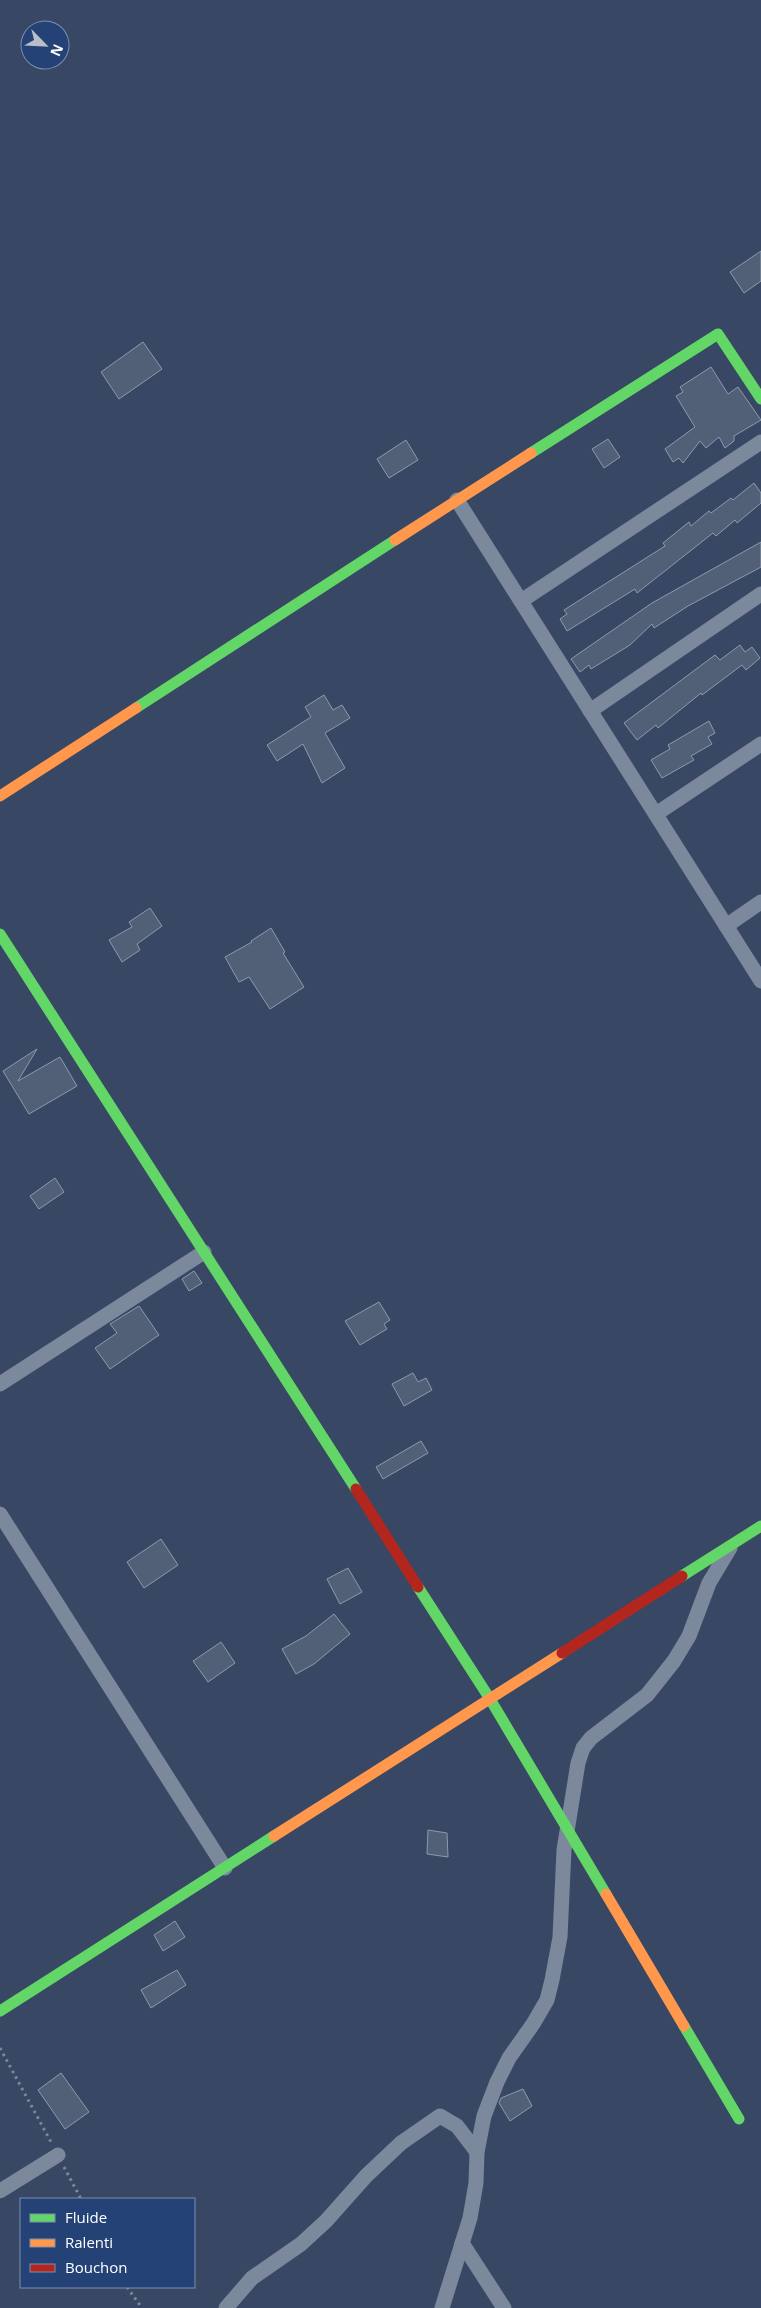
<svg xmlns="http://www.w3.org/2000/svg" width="761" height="2308" font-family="'Open Sans',sans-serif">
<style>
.building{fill:#526077;stroke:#8f99aa}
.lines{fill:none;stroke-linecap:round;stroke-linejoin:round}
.path{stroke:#7c889b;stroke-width:3;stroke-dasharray:2.5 4;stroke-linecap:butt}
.street{stroke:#7c889b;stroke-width:15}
.fast{stroke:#63d668;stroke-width:11}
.slow{stroke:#ff974d;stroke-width:11}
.jam{stroke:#b3261e;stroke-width:11}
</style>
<rect width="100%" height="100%" fill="#384864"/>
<g class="building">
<polygon points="761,251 761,281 744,293 730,272"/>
<polygon points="143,342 162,369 119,399 101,372"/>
<polygon points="711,367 728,394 738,387 761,420 734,436 734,441 725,448 719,437 706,448 700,441 683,463 679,458 673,462 665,449 695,427 676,396 683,392 680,387"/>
<polygon points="608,439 620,457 604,468 592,449"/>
<polygon points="406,440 418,460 389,478 377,459"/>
<polygon points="754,483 761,493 761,503 737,523 735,520 716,536 713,533 637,593 635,589 567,631 560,619 567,614 564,610 665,546 663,543 689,522 691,526 709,511 711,513 731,498 733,500"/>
<polygon points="761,542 761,567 688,606 654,628 652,624 630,645 591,669 589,665 580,672 571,659 652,603"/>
<polygon points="740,645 745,652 752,647 760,658 746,670 742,665 702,695 701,693 658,728 656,725 637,740 624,723 715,655 720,660"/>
<polygon points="324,695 333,710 342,705 350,718 325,733 345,768 322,783 303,744 277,761 267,745 311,717 305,707"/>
<polygon points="709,721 715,733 708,737 712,744 691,756 694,760 662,778 651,760 670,749 668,745"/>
<polygon points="150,908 162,926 137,944 140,950 122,962 109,940 132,927 129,922"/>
<polygon points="271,928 285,952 283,953 304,987 270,1009 249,977 239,982 225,957 252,942 251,941"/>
<polygon points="37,1049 18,1081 60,1057 77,1086 29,1114 3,1071"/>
<polygon points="55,1178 64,1192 39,1209 30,1196"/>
<polygon points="194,1271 202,1283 189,1291 182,1279"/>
<polygon points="379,1302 390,1320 384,1324 387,1329 360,1345 345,1321"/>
<polygon points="139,1306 159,1335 110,1369 95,1348 117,1333 110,1324"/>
<polygon points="413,1373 418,1382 426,1378 432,1390 404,1406 392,1384"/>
<polygon points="421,1441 428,1453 383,1479 376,1467"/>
<polygon points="161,1539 178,1565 144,1588 127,1562"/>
<polygon points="348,1568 362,1592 340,1604 327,1579"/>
<polygon points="334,1614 350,1634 314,1664 296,1674 282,1649 306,1636"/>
<polygon points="221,1642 235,1663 208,1682 193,1661"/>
<polygon points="428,1830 447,1833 448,1857 427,1854"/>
<polygon points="175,1921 185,1937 163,1951 154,1935"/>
<polygon points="177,1970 186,1985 151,2008 141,1990"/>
<polygon points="61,2073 89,2112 65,2129 38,2090"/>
<polygon points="523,2089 532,2106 510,2121 499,2103 501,2098"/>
</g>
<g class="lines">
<g class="path">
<polyline points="0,2048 51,2142"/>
<polyline points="64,2167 81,2199"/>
<polyline points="127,2287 142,2308"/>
</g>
<g class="street">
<polyline points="457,500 761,981"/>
<polyline points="521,601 761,442"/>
<polyline points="590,711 761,594"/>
<polyline points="656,814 761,744"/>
<polyline points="726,926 761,902"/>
<polyline points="0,1384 204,1252"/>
<polyline points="0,1514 225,1868"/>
<polyline points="0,2191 58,2155"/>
<polyline points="462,2243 504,2308"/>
<polyline points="226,2308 252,2278 301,2244 326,2221 366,2176 401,2143 440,2116 457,2126 477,2152"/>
<polyline points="442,2308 470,2218 476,2183 477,2152 484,2116 497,2082 509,2058 533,2024 547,2000 552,1980 560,1937 564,1850 578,1763 583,1748 591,1738 647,1695 674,1661 689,1636 709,1583 730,1548"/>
</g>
<g class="fast">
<polyline points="531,453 718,334 761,399"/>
<polyline points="136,708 395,540"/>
<polyline points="0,934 356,1489"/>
<polyline points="682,1576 761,1526"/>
<polyline points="418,1587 490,1699 606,1894"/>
<polyline points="0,2011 274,1836"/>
<polyline points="684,2026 739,2119"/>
</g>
<g class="slow">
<polyline points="395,540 531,453"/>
<polyline points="0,796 136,708"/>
<polyline points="274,1836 562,1653"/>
<polyline points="606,1894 684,2026"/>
</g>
<g class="jam">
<polyline points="356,1489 418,1587"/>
<polyline points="562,1653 682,1576"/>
</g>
</g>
<rect x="20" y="2198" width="175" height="90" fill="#254277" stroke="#7c8ead"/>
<rect x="30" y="2214" width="25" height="8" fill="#63d668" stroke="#7c8ead"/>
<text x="65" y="2223" font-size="15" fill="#ffffff">Fluide</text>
<rect x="30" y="2239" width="25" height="8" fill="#ff974d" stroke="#7c8ead"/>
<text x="65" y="2248" font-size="15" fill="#ffffff">Ralenti</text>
<rect x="30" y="2264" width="25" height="8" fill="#b3261e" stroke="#7c8ead"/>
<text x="65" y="2273" font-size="15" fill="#ffffff">Bouchon</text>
<g transform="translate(45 45) rotate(114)"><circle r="24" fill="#254277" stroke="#7c8ead"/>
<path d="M0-4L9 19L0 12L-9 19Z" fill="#b9bfc9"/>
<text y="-8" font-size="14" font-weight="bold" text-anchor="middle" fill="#ffffff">N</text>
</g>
</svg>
